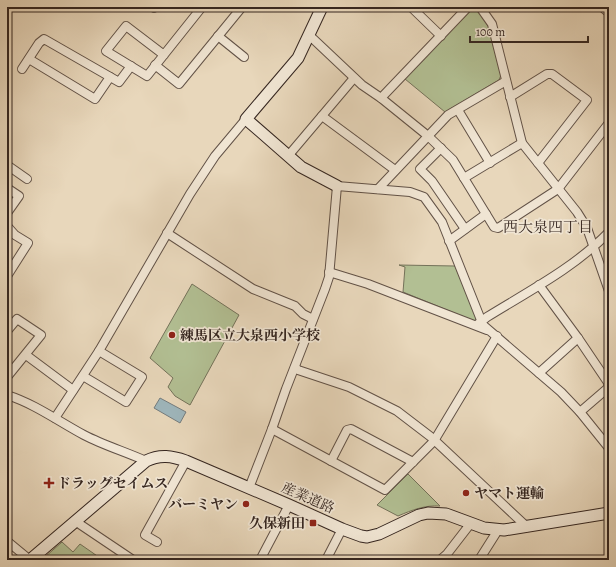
<svg xmlns="http://www.w3.org/2000/svg" width="616" height="567" font-family="Alegreya,'Noto Serif JP',serif">
<style>
.green{fill:#b2bf93;stroke:#74725a}
.water{fill:#9eb6bc;stroke:#747c7e}
.lines{fill:none;stroke-linecap:round;stroke-linejoin:round}
.street-casing{stroke:#625247;stroke-width:10}
.secondary-casing{stroke:#352620;stroke-width:13}
.street{stroke:#f0e5d3;stroke-width:8}
.secondary{stroke:#f0e5d3;stroke-width:11}
.poi-dot{fill:#8f2418;stroke:#f0e5d3;stroke-width:1.5}
.labels{text-anchor:middle;dominant-baseline:central;stroke-width:3.5;stroke-linejoin:round;paint-order:stroke}
.poi-label{font-size:14px;font-weight:bold;fill:#352620;stroke:#f0e5d3;text-anchor:start}
.street-label{font-size:14px;fill:#352620;stroke:#f0e5d3}
.neighbourhood-label{font-size:15px;fill:#352620;stroke:#f0e5d3}
</style>
<rect width="100%" height="100%" fill="#e8d7bb"/>
<filter id="stains"><feTurbulence type="fractalNoise" baseFrequency=".005" numOctaves="4"/><feColorMatrix values="0 0 0 0 .2 0 0 0 0 .09 0 0 0 0 .02 0 0 0 .5 -.17"/></filter>
<radialGradient id="worn" r=".72"><stop offset=".6" stop-color="#630" stop-opacity="0"/><stop offset="1" stop-color="#630" stop-opacity=".3"/></radialGradient>
<g class="green">
<polygon points="473,8 477,8 488,26 501,75 499,80 445,112 405,79"/>
<polygon points="399,265 455,266 477,319 474,321 403,292 405,267"/>
<polygon points="192,284 239,315 190,405 175,396 168,387 173,378 150,358"/>
<path d="M 408,474 L 440,506 C 425,505 412,510 398,516 L 377,505 Z"/>
<polygon points="62,542 73,552 80,544 103,560 48,560 45,557"/>
</g>
<polygon class="water" points="160,398 186,412 180,423 154,408"/>
<g class="lines">
<defs>
<g id="street">
<polyline points="411,7 441,36"/>
<polyline points="480,7 492,24 522,143 577,212 587,228 609,291"/>
<polyline points="602,7 609,13"/>
<polyline points="154,8 155,7"/>
<polyline points="309,35 362,85 381,98 428,136 453,160 494,227 498,228 558,189 609,123"/>
<polyline points="218,36 244,57"/>
<polyline points="164,55 126,26 106,51 147,76 202,7"/>
<polyline points="29,59 95,99 110,77"/>
<polyline points="155,65 179,84 242,7"/>
<polyline points="22,69 39,43 44,39 119,82 131,66"/>
<polyline points="510,97 547,74 552,74 587,100 538,163"/>
<polyline points="381,98 468,7"/>
<polyline points="458,110 490,163"/>
<polyline points="322,116 395,170"/>
<polyline points="441,148 420,169 432,181 465,229"/>
<polyline points="288,156 354,78"/>
<polyline points="7,165 27,179"/>
<polyline points="464,178 522,143"/>
<polyline points="7,188 19,196 7,213"/>
<polyline points="378,189 448,115 506,81"/>
<polyline points="7,226 15,235 28,243 7,276"/>
<polyline points="167,233 253,289 295,306 303,314 313,319"/>
<polyline points="449,241 486,214"/>
<polyline points="329,272 368,284 487,330"/>
<polyline points="539,285 578,338 609,384"/>
<path d="M 478,324 L 487,317 C 529,291 574,268 609,232"/>
<polyline points="7,331 17,319 41,335 7,377"/>
<polyline points="26,355 73,390"/>
<polyline points="295,367 298,370 349,387 397,411 431,437 527,527"/>
<polyline points="539,373 578,338"/>
<polyline points="83,376 126,402 142,377 99,351"/>
<path d="M 7,395 C 35,404 58,421 84,435 C 103,445 126,452 146,461"/>
<polyline points="580,412 609,387"/>
<polyline points="55,418 99,351 190,194 215,156 246,119"/>
<polyline points="272,429 385,490 434,441 497,336"/>
<polyline points="331,461 347,430 351,429 413,462"/>
<polyline points="249,488 272,429 286,389 325,289 329,277 337,186 410,192 424,197 442,222 483,325 561,392 580,412 609,448"/>
<polyline points="75,521 133,560"/>
<polyline points="7,541 30,560"/>
<polyline points="157,542 145,535 186,461"/>
<polyline points="260,560 289,505"/>
<polyline points="326,560 342,529"/>
<polyline points="440,560 447,554 471,523"/>
<polyline points="479,560 498,530"/>
</g>
<g id="secondary">
<polyline points="322,7 298,58 246,119 301,167 337,186"/>
<path d="M 30,560 L 146,461 C 160,454 172,456 186,461 L 289,505 L 342,529 L 361,536 L 367,537 L 379,534 L 419,515 L 428,513 L 446,514 L 484,528 L 504,530 L 609,513"/>
</g>
</defs>
<use href="#street" class="street-casing"/>
<use href="#secondary" class="secondary-casing"/>
<use href="#street" class="street"/>
<use href="#secondary" class="secondary"/>
</g>
<g class="poi-dot">
<circle cx="172" cy="335" r="4"/>
<path d="M47 477h4v4h4v4h-4v4h-4v-4h-4v-4h4z"/>
<circle cx="466" cy="493" r="4"/>
<circle cx="246" cy="504" r="4"/>
<rect x="309" y="519" width="8" height="8" rx="2"/>
</g>
<g class="labels">
<g class="poi-label">
<text x="180" y="335">練馬区立大泉西小学校</text>
<text x="57" y="483">ドラッグセイムス</text>
<text x="474" y="493">ヤマト運輸</text>
<text x="238" y="504" text-anchor="end">バーミヤン</text>
<text x="305" y="523" text-anchor="end">久保新田</text>
</g>
<g class="street-label">
<text transform="translate(308 498) rotate(24)">産業道路</text>
</g>
<g class="neighbourhood-label">
<text x="548" y="227">西大泉四丁目</text>
</g>
</g>
<rect width="616" height="567" fill="none" stroke="#e8d7bb" stroke-width="24"/>
<rect x="8" y="8" width="600" height="551" fill="none" stroke="#352620" stroke-width="2"/>
<rect x="12" y="12" width="592" height="543" fill="none" stroke="#352620"/>
<path d="M470 36v6h118v-6" fill="none" stroke="#352620" stroke-width="2"/>
<text x="476" y="36" font-size="12" fill="#352620" stroke="#f0e5d3" stroke-width="3" paint-order="stroke">100 m</text>
<rect width="100%" height="100%" filter="url(#stains)"/>
<rect width="100%" height="100%" fill="url(#worn)"/>
</svg>
